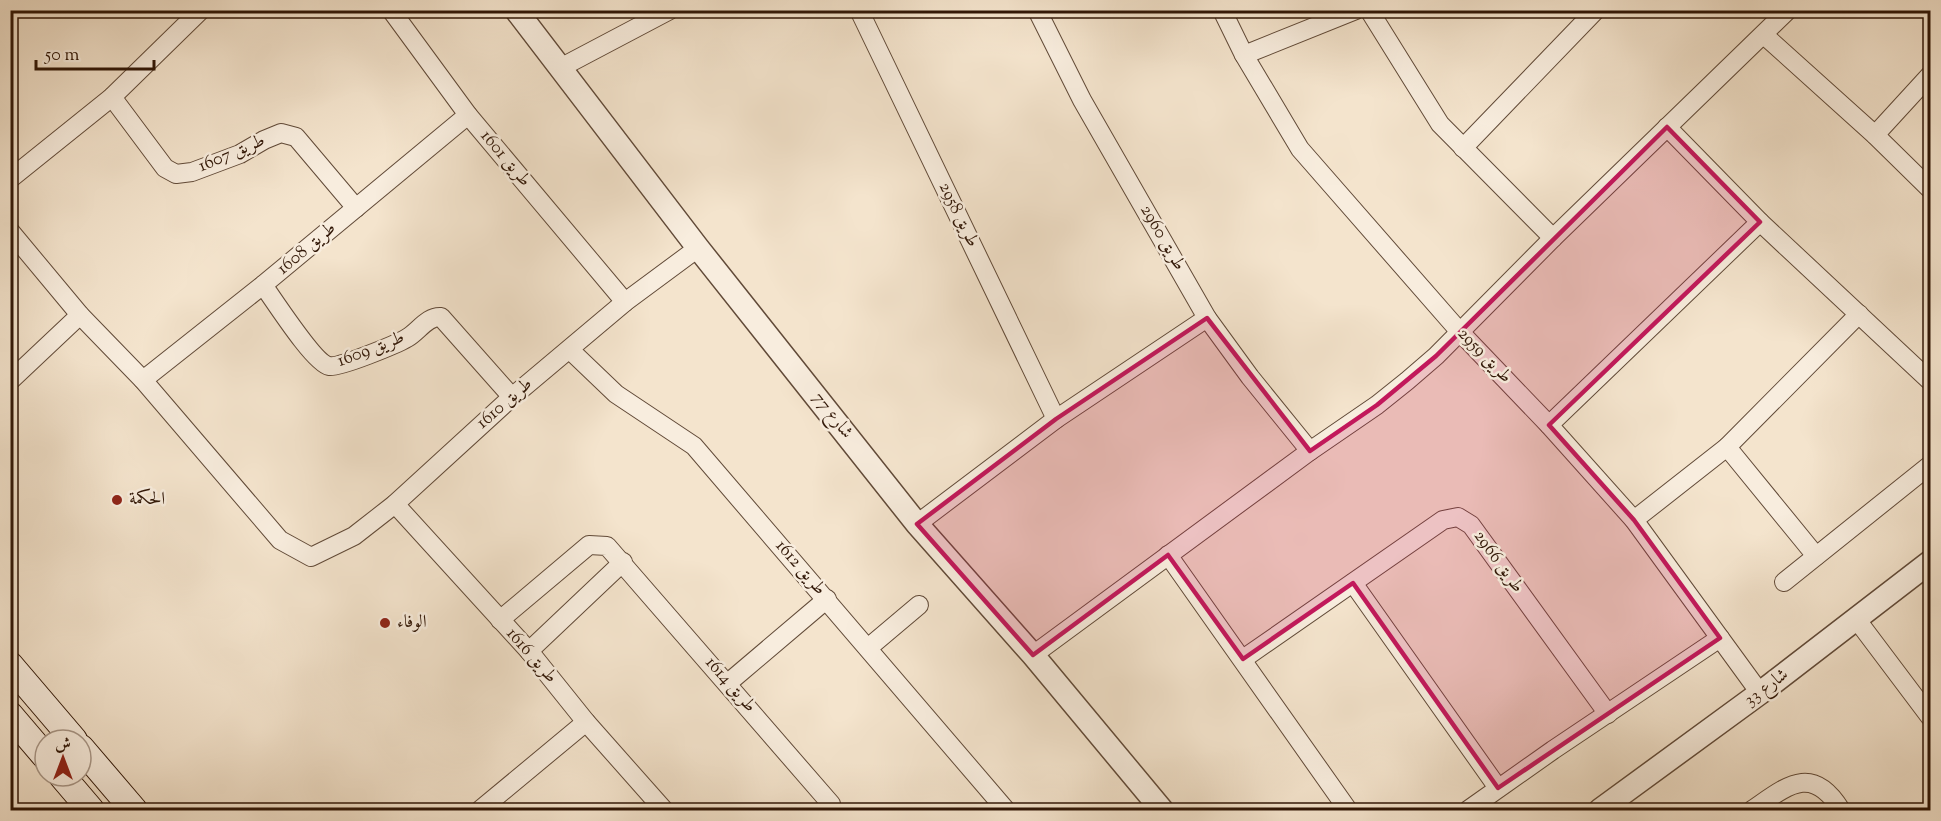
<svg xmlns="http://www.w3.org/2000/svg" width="1941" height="821" font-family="'Sorts Mill Goudy',Amiri,serif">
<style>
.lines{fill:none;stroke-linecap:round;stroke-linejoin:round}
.minor-casing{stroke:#614a38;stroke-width:20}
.tertiary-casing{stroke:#614a38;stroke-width:25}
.secondary-casing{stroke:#301606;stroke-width:28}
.minor{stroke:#f8edde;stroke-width:18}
.tertiary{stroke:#f8edde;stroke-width:22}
.secondary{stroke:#f8edde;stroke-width:26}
.marked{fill:#c2185b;fill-opacity:0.2;stroke:#c2185b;stroke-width:4.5;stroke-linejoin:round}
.poi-dot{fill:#8f2418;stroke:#f8edde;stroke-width:2}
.labels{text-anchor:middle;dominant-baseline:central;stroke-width:5;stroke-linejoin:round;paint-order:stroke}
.street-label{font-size:18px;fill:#301606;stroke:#f8edde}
.poi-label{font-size:18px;fill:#301606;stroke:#f8edde;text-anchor:start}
</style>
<rect width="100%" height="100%" fill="#f4e4cd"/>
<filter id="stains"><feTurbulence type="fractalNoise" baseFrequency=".00333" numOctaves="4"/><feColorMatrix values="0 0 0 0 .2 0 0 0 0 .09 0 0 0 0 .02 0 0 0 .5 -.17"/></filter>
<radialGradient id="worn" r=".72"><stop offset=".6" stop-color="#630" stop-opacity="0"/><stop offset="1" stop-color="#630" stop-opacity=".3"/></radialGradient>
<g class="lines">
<defs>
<g id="minor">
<polyline points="391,10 468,115 625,302"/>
<polyline points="859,10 1056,419"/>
<polyline points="1037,10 1082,100 1207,318 1250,377 1310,451"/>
<polyline points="1222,10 1244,55 1300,149 1460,332 1549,425 1634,520 1760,693"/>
<polyline points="1369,10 1440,124 1553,238"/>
<polyline points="1764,35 1875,135 1930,189"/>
<polyline points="1244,55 1356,10"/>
<polyline points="560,68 670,10"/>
<polyline points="112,97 165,168 176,174 192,172 240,154 264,140 281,133 296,137 356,208"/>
<polyline points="1667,127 1760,222 1930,381"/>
<polyline points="1875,135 1930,75"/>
<polyline points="1463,148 1596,10"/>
<polyline points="10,179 112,97 201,10"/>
<polyline points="10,231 80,315 143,380 280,540 311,557 354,536 395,504 512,397 625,302 698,248"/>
<path d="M 263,285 C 274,300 314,363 329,366 C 339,368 397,344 407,338 C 418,332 427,316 441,317 L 512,397"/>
<polyline points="570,350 616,394 694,446 1006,810"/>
<polyline points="143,380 263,285 468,115"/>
<polyline points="10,381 80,315"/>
<polyline points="1549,425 1760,222"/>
<polyline points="1727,447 1816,556"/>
<polyline points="395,504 529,651 586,722 664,810"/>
<polyline points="1634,520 1727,447 1859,314"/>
<polyline points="917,524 1056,419 1207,318"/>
<polyline points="1168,555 1348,810"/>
<polyline points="1784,582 1930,465"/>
<polyline points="1353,583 1498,788"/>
<polyline points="500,620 589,545 607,546 831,804 832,810"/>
<polyline points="1857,620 1930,717"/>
<polyline points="868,648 919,605"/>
<polyline points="529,651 623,562"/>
<polyline points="1033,655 1310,451 1377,405 1407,381 1436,356 1553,238 1788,10"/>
<polyline points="1243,659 1443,520 1458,517 1471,525 1608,714"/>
<polyline points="728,683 827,599"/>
<polyline points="480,810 586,722"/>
<polyline points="1468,810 1553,750 1720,638"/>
<path d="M 1752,810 C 1787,786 1812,763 1841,810"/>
</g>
<g id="tertiary">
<polyline points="516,10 698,248 917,524 1033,655 1162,810"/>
<polyline points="1600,810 1760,693 1930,562"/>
</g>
<g id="secondary">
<polyline points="10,665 74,740"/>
<polyline points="10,715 45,756"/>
<polyline points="81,748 134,810"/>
<polyline points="62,776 91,810"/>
</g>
</defs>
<use href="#minor" class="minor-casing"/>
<use href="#tertiary" class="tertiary-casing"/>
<use href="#secondary" class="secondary-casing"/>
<use href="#minor" class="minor"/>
<use href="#tertiary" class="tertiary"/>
<use href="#secondary" class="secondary"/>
</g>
<path class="marked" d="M 1667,127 L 1760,222 L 1549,425 L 1634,520 L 1720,638 L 1498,788 L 1353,583 L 1243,659 L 1168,555 L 1033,655 L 917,524 L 1056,419 L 1207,318 L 1310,451 L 1377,405 L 1436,356 Z"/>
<g class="poi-dot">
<circle cx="117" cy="500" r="6"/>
<circle cx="385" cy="623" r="6"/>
</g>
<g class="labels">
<g class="street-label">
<text transform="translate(232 154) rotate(-23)">طريق 1607</text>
<text transform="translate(505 159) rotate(50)">طريق 1601</text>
<text transform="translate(958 215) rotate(64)">طريق 2958</text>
<text transform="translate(1162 238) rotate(60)">طريق 2960</text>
<text transform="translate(307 249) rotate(-40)">طريق 1608</text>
<text transform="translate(371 350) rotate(-21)">طريق 1609</text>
<text transform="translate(1484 356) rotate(46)">طريق 2959</text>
<text transform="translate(505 404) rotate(-41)">طريق 1610</text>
<text transform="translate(832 416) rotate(52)">شارع 77</text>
<text transform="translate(1498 562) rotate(54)">طريق 2966</text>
<text transform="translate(800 568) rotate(49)">طريق 1612</text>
<text transform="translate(531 656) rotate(49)">طريق 1616</text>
<text transform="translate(730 685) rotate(49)">طريق 1614</text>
<text transform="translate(1767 688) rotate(-37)">شارع 33</text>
</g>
<g class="poi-label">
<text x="129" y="500">الحكمة</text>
<text x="397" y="623">الوفاء</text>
</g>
</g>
<rect width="1941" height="821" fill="none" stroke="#f4e4cd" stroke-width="36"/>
<rect x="12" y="12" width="1917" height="797" fill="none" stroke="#301606" stroke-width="3"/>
<rect x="18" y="18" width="1905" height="785" fill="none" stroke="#301606" stroke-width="1.5"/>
<g transform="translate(63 758)"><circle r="28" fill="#f8edde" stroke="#a89788" stroke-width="1.5"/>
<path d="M0-4.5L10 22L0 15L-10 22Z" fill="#8f2418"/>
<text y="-9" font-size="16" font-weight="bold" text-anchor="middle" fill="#301606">ش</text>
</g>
<path d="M36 60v9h118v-9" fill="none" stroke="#301606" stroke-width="3"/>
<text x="45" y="60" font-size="18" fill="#301606" stroke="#f8edde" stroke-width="4.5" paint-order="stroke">50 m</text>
<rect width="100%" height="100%" filter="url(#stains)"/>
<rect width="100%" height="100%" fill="url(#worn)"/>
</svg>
